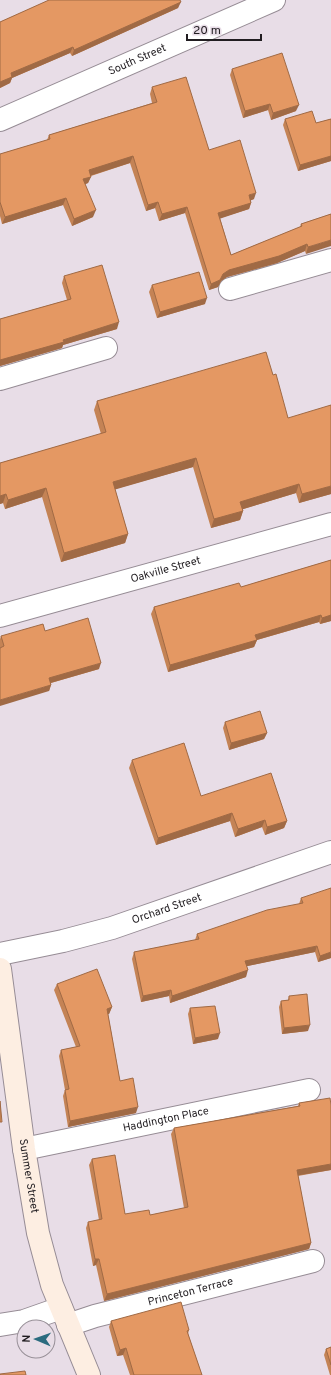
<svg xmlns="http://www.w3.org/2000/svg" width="331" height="1375" font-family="Overpass,sans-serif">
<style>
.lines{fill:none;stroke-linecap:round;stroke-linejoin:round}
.street-casing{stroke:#968c95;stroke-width:24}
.secondary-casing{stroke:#968c95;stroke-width:24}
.street{stroke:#fff;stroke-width:22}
.secondary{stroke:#fdeee2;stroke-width:22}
.wall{fill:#c48355}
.shaded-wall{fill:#a06a45}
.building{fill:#e49863;stroke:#a06a45}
.labels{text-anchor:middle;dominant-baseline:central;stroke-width:3.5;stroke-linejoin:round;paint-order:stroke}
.street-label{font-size:11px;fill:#211d21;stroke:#e8dde7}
</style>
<rect width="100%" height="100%" fill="#e8dde7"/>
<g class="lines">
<defs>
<g id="street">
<path id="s1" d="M 0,120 L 274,0"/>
<polyline points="230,289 331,260"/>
<polyline points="0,379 106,348"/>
<path id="s2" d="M 0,616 L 331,524"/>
<path id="s3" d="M 0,954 L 63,941 L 112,928 L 331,852"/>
<path id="s4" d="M 24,1149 L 309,1090"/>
<polyline points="0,1325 24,1321 61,1308"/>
<path id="s5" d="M 68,1325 L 95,1316 L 313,1261"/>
</g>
<g id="secondary">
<path id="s6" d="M 0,969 L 24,1149 L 38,1233 L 52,1285 L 89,1375"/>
</g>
</defs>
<use href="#street" class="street-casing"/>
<use href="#secondary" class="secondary-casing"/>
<use href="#street" class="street"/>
<use href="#secondary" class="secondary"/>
</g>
<g class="wall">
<polygon points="48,0 180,0 178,8 72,56 70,53 12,78 10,83 0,88 0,22 48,1"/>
<polygon points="232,69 296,111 271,120 268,110 243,118 230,75"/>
<polygon points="152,87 254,199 251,200 251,203 249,209 220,218 231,255 300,227 301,224 331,214 306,254 305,251 277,263 227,277 221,281 218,287 209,290 185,213 159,221 155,208 146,211 130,163 91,176 88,183 85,184 93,217 72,226 63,205 2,224 0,216 0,154 47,140 49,135 152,103 150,94"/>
<polygon points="285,119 316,123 331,119 331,161 298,171 283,125"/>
<polygon points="64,276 117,329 63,345 62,348 0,366 0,319 67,300 62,283"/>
<polygon points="152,285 205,304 157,318 149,292"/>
<polygon points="273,375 288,418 331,494 299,503 296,493 243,509 243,511 240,520 211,528 193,467 115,489 128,534 125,543 61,562 42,497 5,509 3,503 0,504 0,463 101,434 94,410 97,401"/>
<polygon points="331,560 331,621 320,624 319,622 257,640 254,647 168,672 151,614 154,607 241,587"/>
<polygon points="45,631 99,669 51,683 51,685 49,691 0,648 0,639 1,636"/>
<polygon points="225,722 267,733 264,739 229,750 223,728"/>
<polygon points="132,760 201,796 287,821 284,828 265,835 262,827 235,837 230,821 156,845 129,768"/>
<polygon points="301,898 331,958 318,962 315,952 247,966 246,977 170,1003 169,996 141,1002 132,959 134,952 195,940 197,934 299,904"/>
<polygon points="57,984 112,1007 109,1014 108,1014 120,1081 136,1113 68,1127 63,1096 65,1090 59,1056 61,1050 76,1047 54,990"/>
<polygon points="289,996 308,1031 282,1034 279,1007 281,1001 288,1000"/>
<polygon points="190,1008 218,1039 193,1044 188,1014"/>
<polygon points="299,1103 331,1170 298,1176 311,1243 309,1249 104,1301 96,1265 93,1266 86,1228 88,1222 99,1220 89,1165 92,1159 125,1214 150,1215 184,1208 171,1134 174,1128 298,1106"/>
<polygon points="111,1321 189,1330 188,1334 202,1375 130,1375 123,1355 117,1356 109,1327"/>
<polygon points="331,1347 331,1375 330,1375 324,1355 326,1349"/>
</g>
<g class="shaded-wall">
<polygon points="181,2 178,8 72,56 74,50"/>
<polygon points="73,47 70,53 12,78 10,83 0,88 0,82 11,73"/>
<polygon points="270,104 268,110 243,118 245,111"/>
<polygon points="299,105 296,111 271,120 273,113"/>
<polygon points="133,156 130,163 86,177 89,170"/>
<polygon points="331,156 331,161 298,171 300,165"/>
<polygon points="91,177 88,183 81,186 83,179"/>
<polygon points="256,193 254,199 247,202 249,195"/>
<polygon points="66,198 63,205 2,224 5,217"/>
<polygon points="158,202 155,208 146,211 148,205"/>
<polygon points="251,203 249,209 216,220 218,213"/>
<polygon points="187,207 185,213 159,221 162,214"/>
<polygon points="96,210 93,217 72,226 74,219"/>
<polygon points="331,240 331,246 306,254 308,247"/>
<polygon points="307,244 305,251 277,263 227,277 221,281 218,287 209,290 211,284 223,274 229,270"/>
<polygon points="207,298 205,304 157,318 160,312"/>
<polygon points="119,322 117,329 63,345 62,348 0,366 0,360 63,340"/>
<polygon points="196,458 193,467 110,491 113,482"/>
<polygon points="299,484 296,493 237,511 240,502"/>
<polygon points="331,486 331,494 299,503 302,494"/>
<polygon points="46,488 42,497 5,509 8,500"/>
<polygon points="6,494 3,503 0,504 0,496"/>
<polygon points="243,511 240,520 211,528 214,519"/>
<polygon points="128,534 125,543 61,562 64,553"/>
<polygon points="321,615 319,622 253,641 255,635"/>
<polygon points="331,615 331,621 320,624 322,618"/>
<polygon points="257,640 254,647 168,672 170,665"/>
<polygon points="101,663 99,669 47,684 49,678"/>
<polygon points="51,685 49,691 0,706 0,700"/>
<polygon points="267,733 264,739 229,750 231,743"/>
<polygon points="232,813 230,821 156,845 158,838"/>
<polygon points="265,820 262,827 235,837 238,829"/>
<polygon points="287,821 284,828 265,835 267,827"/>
<polygon points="317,946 315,952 243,967 245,961"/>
<polygon points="331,952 331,958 318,962 320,956"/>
<polygon points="248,970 246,977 170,1003 172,996"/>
<polygon points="171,990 169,996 141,1002 143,996"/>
<polygon points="112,1007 109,1014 105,1015 107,1009"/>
<polygon points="310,1025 308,1031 282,1034 284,1028"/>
<polygon points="220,1033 218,1039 193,1044 195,1038"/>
<polygon points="138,1107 136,1113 68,1127 70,1121"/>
<polygon points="331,1164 331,1170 294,1176 297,1170"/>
<polygon points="311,1243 309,1249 104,1301 107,1294"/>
<polygon points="95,1259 99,1259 96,1265 93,1266"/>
<polygon points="126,1348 123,1355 117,1356 120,1350"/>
</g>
<g class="building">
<polygon points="49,0 180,0 181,2 74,50 73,47 11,73 12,77 0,82 0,22"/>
<polygon points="282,53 299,105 273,113 270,104 245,111 232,69"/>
<polygon points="186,77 209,150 240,140 256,193 249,195 251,203 218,213 231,255 302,226 301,224 331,214 331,240 308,247 307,244 279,256 229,270 223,274 220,280 211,284 187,207 162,214 158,202 148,205 133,156 89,170 91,177 83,179 96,210 74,219 66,198 5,217 0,202 0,154 50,139 49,135 157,102 152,87"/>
<polygon points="312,111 316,123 331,119 331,156 300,165 285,119"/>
<polygon points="102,265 119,322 63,340 64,342 0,360 0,319 71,299 64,276"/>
<polygon points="199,272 207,298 160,312 152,285"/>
<polygon points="266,352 273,375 276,374 288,418 331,405 331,486 302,494 299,484 240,502 243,511 214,519 196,458 113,482 128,534 64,553 46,488 8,500 6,494 0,496 0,463 106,432 97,401"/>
<polygon points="331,560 331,615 322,618 321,615 255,635 257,640 170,665 154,607 239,583 241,587"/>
<polygon points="88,618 101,663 49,678 51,685 0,700 0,648 4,646 1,636 43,624 45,631"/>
<polygon points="260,711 267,733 231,743 225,722"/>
<polygon points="184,743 201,796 271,773 287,821 267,827 265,820 238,829 232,813 158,838 132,760"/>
<polygon points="331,888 331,952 320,956 317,946 245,961 248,970 172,996 171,990 143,996 134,952 199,939 197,934 267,910 303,903 301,898"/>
<polygon points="97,969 112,1007 107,1009 120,1081 133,1078 138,1107 70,1121 65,1090 69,1089 61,1050 80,1046 57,984"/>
<polygon points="307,994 310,1025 284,1028 281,1001 289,1000 289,996"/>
<polygon points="215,1006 220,1033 195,1038 190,1008"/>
<polygon points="330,1098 331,1105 331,1164 297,1170 311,1243 107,1294 99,1259 95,1259 88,1222 102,1219 92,1159 115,1155 125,1214 149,1210 150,1215 188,1207 174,1128 300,1106 299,1103"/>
<polygon points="0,1101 2,1122 0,1122"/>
<polygon points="181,1302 189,1330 187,1331 202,1375 134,1375 126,1348 120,1350 111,1321"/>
<polygon points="331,1347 331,1365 326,1349"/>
<polygon points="25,1371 26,1375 0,1375 0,1374"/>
</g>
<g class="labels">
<g class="street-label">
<text stroke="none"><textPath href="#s1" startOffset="150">South Street</textPath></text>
<text stroke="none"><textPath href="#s2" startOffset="172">Oakville Street</textPath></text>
<text stroke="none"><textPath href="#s3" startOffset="173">Orchard Street</textPath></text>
<text stroke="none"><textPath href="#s4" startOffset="145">Haddington Place</textPath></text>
<text stroke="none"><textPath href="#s6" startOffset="209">Summer Street</textPath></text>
<text stroke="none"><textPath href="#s5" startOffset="127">Princeton Terrace</textPath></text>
</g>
</g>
<g transform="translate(36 1339) rotate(272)"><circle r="19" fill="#e8dde7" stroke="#989098"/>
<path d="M0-3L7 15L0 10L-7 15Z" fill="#2b6b7f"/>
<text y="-6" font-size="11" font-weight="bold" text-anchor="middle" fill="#211d21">N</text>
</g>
<path d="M187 34v6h74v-6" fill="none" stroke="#211d21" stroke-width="2"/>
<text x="193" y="34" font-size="12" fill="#211d21" stroke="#e8dde7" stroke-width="3" paint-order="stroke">20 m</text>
</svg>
